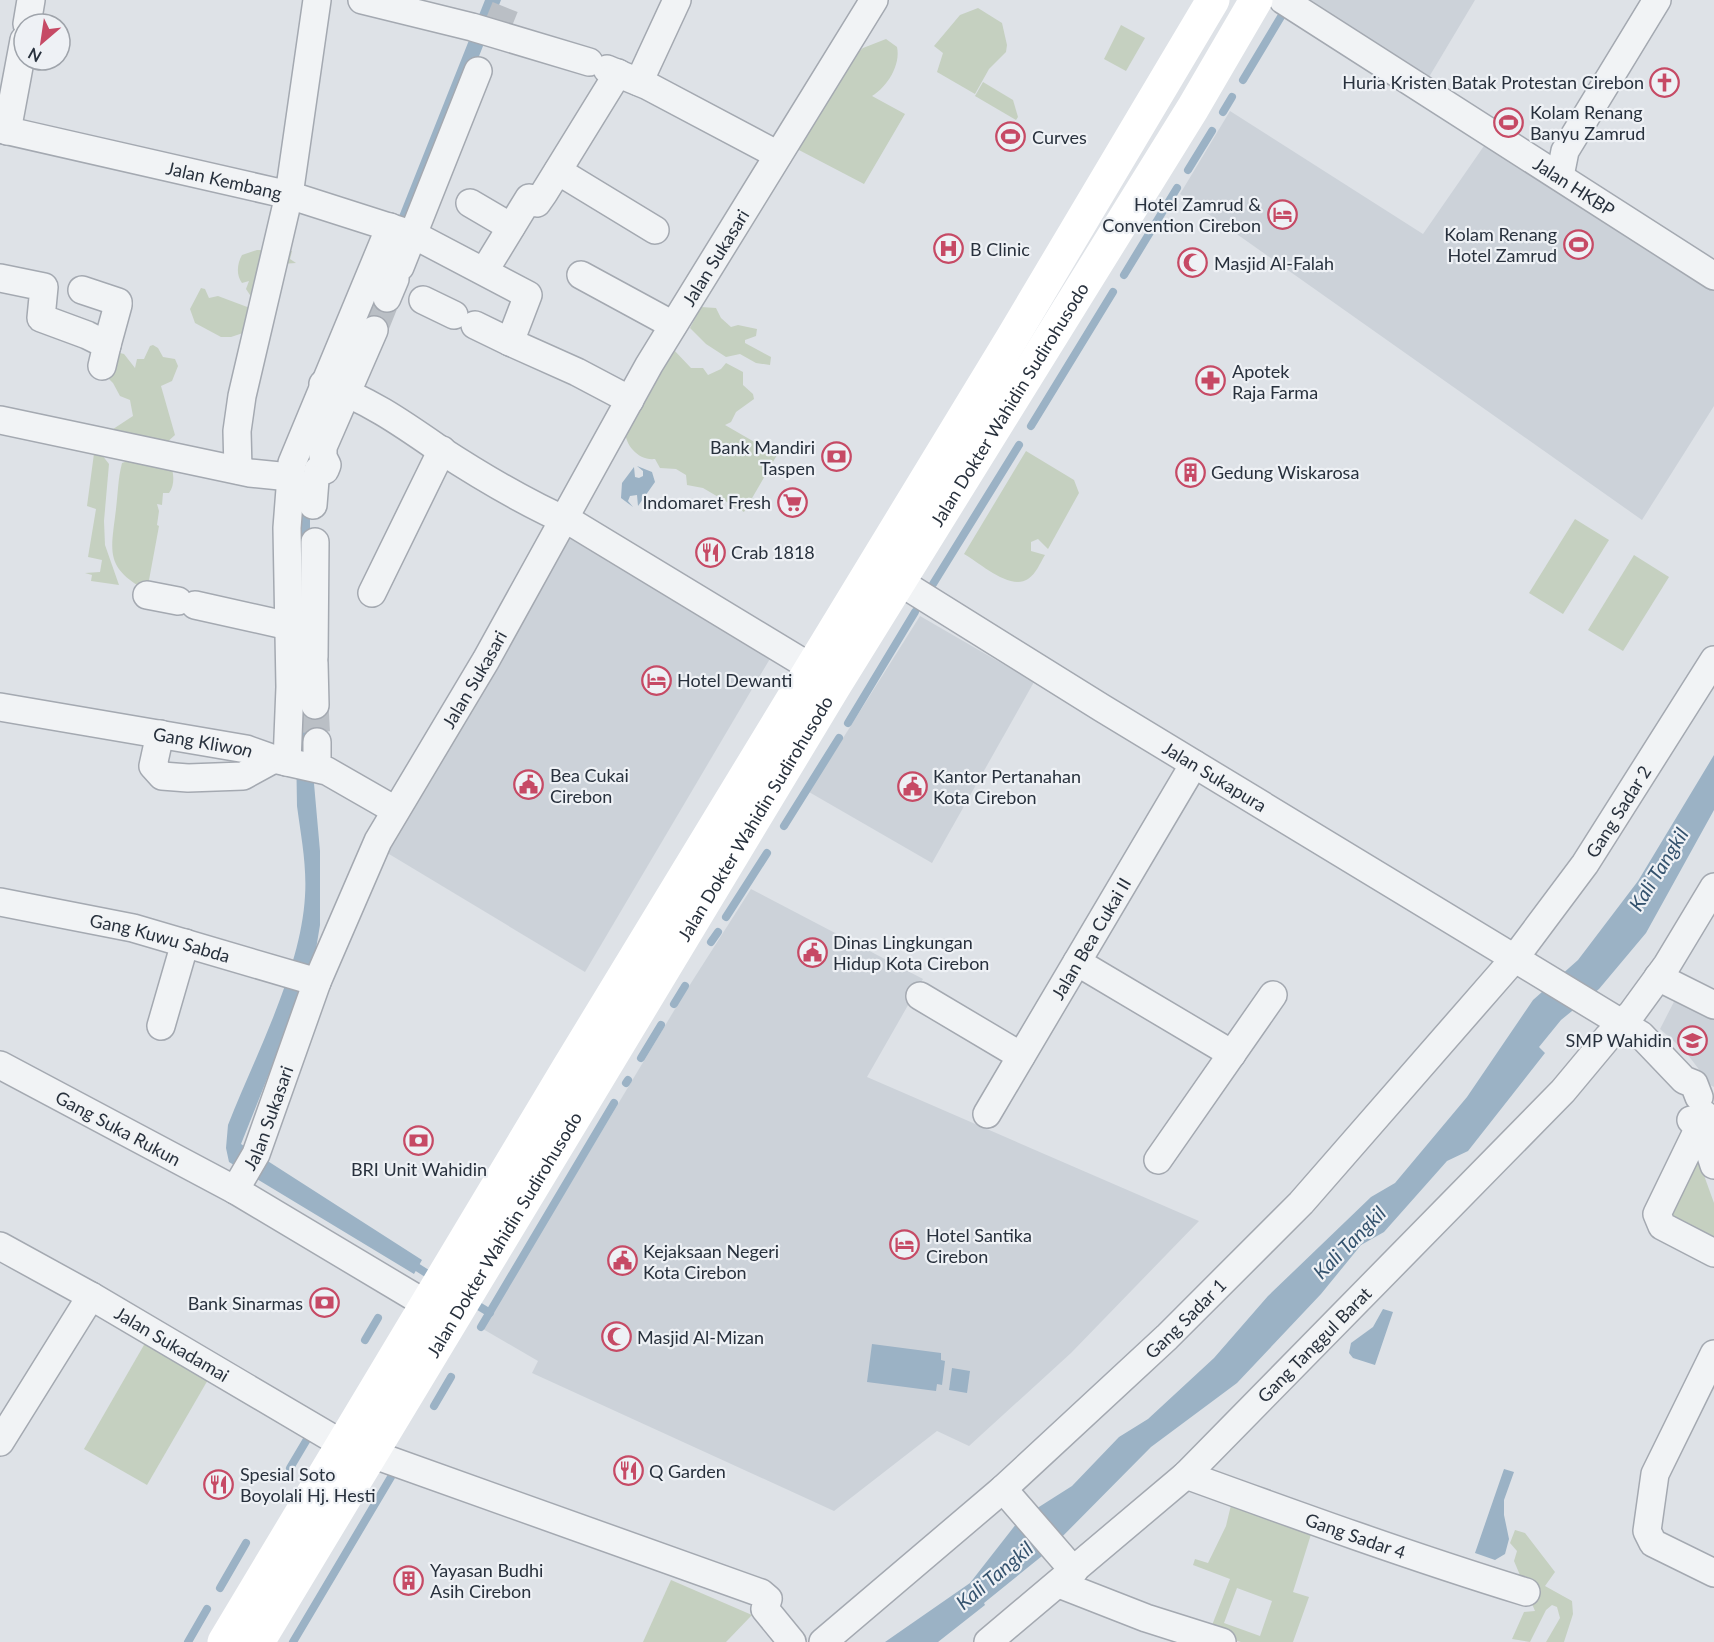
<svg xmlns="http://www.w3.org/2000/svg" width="1714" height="1642" font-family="Lato,sans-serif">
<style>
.built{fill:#ccd2d9}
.green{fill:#c5d0c0;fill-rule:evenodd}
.water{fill:#9bb2c5}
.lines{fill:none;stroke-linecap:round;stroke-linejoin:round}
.stream{stroke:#9bb2c5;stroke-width:8}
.street-tunnel{stroke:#babfc5;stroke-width:27;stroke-dasharray:27 14;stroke-linecap:butt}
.street-casing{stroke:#a4a9b1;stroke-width:30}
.street{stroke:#f1f3f5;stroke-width:27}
.secondary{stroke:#fff;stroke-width:33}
.labels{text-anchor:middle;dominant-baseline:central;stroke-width:4.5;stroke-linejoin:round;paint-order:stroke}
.poi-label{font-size:18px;fill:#28313d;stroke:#eef1f5;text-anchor:start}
.street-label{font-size:18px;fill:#28313d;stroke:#eef1f5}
.water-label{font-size:20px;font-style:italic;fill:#35536e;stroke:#eef1f5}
</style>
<rect width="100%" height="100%" fill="#dee2e7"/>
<g class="built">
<polygon points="1305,0 1475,0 1429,77"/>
<polygon points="1230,111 1423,234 1486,143 1714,291 1714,406 1642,520 1180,194"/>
<polygon points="570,538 771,657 585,972 384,851"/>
<polygon points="920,616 1034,682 932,863 809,792"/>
<polygon points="751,889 923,979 867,1077 1199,1221 1071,1353 969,1446 937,1431 834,1511 532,1373 538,1361 483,1329 684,994"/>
<polygon points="1679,992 1714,1010 1714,1087 1708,1084 1707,1080 1685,1051 1660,1029"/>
</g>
<g class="green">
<polygon points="978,8 1002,23 1007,45 1006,52 989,69 975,94 937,72 943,53 934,46 960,15"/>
<polygon points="1121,25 1145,38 1126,71 1104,59"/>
<path d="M 886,39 L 897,47 C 901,65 887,87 872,96 L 905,114 L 864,184 L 797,149 L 853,57 L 863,48 Z"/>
<polygon points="983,82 1013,100 1018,117 1016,120 975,96"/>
<path d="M 257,250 L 292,251 L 290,259 L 296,263 L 281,264 L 249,331 L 231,337 L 221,337 L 195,323 L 190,309 L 201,288 L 205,289 L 209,298 L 218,296 L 250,308 L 252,298 L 246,289 L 249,281 L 242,283 C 236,275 237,264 242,255 Z"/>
<polygon points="701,307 716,308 721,318 731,327 738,325 757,329 756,336 745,340 745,343 771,357 770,365 756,363 740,354 726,357 706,344 690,328"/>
<path d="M 153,345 L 158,348 L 163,357 L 175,359 L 178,366 L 172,381 L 161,386 L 175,435 L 165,444 C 169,458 179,480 169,493 L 163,493 L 162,505 L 157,504 L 159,511 L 157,525 L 159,526 L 147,591 C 104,567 111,552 116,509 C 118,493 118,478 122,463 L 139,457 L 104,435 L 133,416 L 130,400 L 120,396 L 113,383 L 107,377 L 116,352 L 124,354 L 135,368 L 137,359 L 144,359 L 150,346 Z"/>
<path d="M 674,350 L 691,368 L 703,368 L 708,375 L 721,369 L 726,363 L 743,372 L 743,385 L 753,394 L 754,399 L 736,412 L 731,422 L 725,425 L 777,455 L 744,512 L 703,488 L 687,485 L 686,475 L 676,469 L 660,468 L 655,459 C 638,461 623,444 625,426 Z"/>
<polygon points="95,446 109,464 104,521 105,545 119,585 91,581 92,575 85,573 100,572 102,560 88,557 96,509 87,506"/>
<path d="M 1026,451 L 1074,480 L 1079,493 L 1048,549 L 1038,539 L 1031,542 L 1031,551 L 1045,555 C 1040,563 1036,574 1028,579 C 1010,591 980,563 964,554 Z"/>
<polygon points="1575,519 1609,540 1563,614 1529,593"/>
<polygon points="1634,555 1669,577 1623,651 1588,630"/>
<polygon points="1697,1156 1714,1203 1714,1239 1673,1219 1669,1210"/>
<polygon points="148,1338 209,1378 147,1485 84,1449"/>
<path d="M 1232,1501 L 1313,1528 L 1293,1592 L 1309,1597 L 1293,1642 L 1241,1642 L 1209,1633 L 1230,1579 L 1193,1565 L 1195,1559 L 1208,1563 L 1226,1526 ZM 1237,1588 L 1272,1601 L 1260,1636 L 1224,1623 Z"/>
<polygon points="1515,1530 1525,1533 1555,1572 1545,1586 1572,1601 1573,1614 1564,1642 1546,1642 1560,1618 1557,1607 1552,1605 1546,1610 1530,1642 1512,1639 1524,1612 1535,1611 1514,1561 1517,1551 1510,1543"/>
<polygon points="671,1580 752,1615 726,1642 643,1642"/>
</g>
<g class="water">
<path d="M 485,0 L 501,0 L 404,248 L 324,438 L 310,497 L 310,684 L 312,761 L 320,851 L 320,925 L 314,961 L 241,1144 L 422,1260 L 414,1274 L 229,1162 L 226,1148 L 228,1125 C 255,1056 301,970 305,896 C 307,866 301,836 297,806 L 292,499 L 376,274 Z"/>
<polygon points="637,466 652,472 655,482 638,506 637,495 630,496 628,501 633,507 621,498 622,483 634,467 635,477 639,478 643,476 643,471"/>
<polygon points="1714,755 1714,810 1646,933 1599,989 1561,1020 1539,1047 1545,1053 1468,1151 1447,1161 1384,1232 1361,1245 1321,1294 1237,1383 1151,1447 1047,1552 984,1603 985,1605 938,1642 885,1642 970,1583 1020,1519 1072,1486 1119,1437 1148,1419 1214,1358 1268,1296 1371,1197 1395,1183 1467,1097 1533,1000 1578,960 1638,881"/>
<polygon points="1383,1309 1393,1312 1375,1365 1353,1358 1349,1353 1351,1343 1373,1327"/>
<polygon points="872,1344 941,1353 941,1360 945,1361 942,1385 937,1384 936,1391 867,1382"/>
<polygon points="952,1368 970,1371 967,1393 949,1390"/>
<polygon points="1504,1469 1514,1472 1504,1500 1504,1515 1509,1539 1505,1554 1495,1560 1475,1553"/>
</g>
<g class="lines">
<g class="stream">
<polyline points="1243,80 1282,15"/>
<polyline points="1223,112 1232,97"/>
<polyline points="1188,170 1212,131"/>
<polyline points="1124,275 1177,188"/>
<polyline points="1031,426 1113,292"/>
<polyline points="933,584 1019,445"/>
<polyline points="848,723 915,612"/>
<polyline points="784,826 839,738"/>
<polyline points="726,917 767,853"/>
<polyline points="711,942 718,932"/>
<polyline points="674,1004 685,986"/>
<polyline points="641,1058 661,1025"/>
<polyline points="626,1083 628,1080"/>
<polyline points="409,1262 434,1278"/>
<polyline points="472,1302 490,1313"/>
<polyline points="481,1327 614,1103"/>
<polyline points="365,1340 378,1318"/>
<polyline points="434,1406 451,1377"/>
<polyline points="290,1468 309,1436"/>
<polyline points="220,1588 246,1543"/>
<polyline points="188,1642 207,1609"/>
<polyline points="293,1642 391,1477"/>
</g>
<g class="street-tunnel">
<polyline points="495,32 508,0"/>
<polyline points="374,330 387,298"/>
<polyline points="315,705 317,742"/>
</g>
<defs>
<g id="street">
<polyline points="362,0 472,27 589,62"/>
<path id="s1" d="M 1283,0 L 1714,276"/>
<polyline points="27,24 31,0"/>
<polyline points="607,69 648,86 778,155"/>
<polyline points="639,82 677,0"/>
<path id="s2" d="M 0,129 L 289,195 L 317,0"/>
<polyline points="7,131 24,40"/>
<polyline points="558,171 655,230"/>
<polyline points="1560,176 1565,151 1657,0"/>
<polyline points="470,203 511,227"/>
<polyline points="400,267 478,71"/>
<polyline points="485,270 529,198 537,203 544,193 618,73"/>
<polyline points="581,275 673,325"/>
<polyline points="0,278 44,287 41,318 87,335 107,345 102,366"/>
<polyline points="82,290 118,302"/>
<polyline points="387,298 395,279"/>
<polyline points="423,300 454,315"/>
<polyline points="475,325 510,342"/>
<polyline points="107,345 118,305"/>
<path d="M 323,384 C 366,398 403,424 439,449 C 482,477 529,505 576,525 L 812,668"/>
<polyline points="0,420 250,473 290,477"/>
<polyline points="238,470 237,431 242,396 289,195 414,235 528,295 510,342 577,372 630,400"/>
<polyline points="318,470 325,470 327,465 323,457 323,447 374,330"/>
<polyline points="313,505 315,480"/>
<path id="s3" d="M 900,582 L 1102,708 L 1641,1035 L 1684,1080 L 1694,1084 L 1699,1097"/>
<polyline points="372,593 442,450"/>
<polyline points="147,595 178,601"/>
<polyline points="195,605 289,626"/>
<polyline points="314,657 315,542"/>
<polyline points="314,663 315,705"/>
<path id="s4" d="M 0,707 L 246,749 L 274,759 L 327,771 L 395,810"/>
<polyline points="160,734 153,766 162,776 188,778 243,776 274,759"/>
<polyline points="317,742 317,768"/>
<polyline points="287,762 290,687 287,528 292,463 390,227"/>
<path id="s5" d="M 0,902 L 133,928 L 317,982"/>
<polyline points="1077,962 1232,1054"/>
<polyline points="1658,977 1714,1005"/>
<polyline points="920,996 1021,1056"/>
<polyline points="161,1026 185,943"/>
<path id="s6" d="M 0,1065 L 235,1190 L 426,1304"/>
<path id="s7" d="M 987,1114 L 1194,764"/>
<polyline points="1705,1115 1657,1214 1662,1226 1714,1253"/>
<polyline points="1691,1120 1701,1125 1714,1165"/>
<polyline points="1158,1160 1273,995"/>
<path id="s8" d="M 235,1190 L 256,1154 L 317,982 L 378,841 L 486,660 L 649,365 L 874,0"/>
<path id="s9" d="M 0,1246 L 91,1296 L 342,1444"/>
<polyline points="1714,1354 1655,1474 1647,1531 1653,1543 1714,1573"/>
<polyline points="0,1442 91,1296"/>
<polyline points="372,1454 761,1593 768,1599 765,1609 792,1642"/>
<path id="s10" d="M 1186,1475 C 1299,1516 1412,1557 1526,1592"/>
<polyline points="1003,1489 1074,1571"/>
<polyline points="1059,1584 1146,1618 1222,1642"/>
<path id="s11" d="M 823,1642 L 1003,1489 L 1167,1337 L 1301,1203 L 1514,959 L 1585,864 L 1714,660"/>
<path id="s12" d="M 988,1642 L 1186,1475 L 1563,1091 L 1608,1037 L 1632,1013 L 1667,965 L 1714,887"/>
</g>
</defs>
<use href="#street" class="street-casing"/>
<use href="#street" class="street"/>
<g class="secondary">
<polyline points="224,1642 568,1068 1012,338 1213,0"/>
<path id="s13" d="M 258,1642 L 834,687 L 1193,108 L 1256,0"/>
</g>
</g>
<defs>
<symbol id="church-ring" viewBox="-11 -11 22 22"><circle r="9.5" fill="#eef1f5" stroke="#c64a65" stroke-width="1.5"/><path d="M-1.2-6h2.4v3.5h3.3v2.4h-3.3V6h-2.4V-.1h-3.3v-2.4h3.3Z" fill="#c64a65"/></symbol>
<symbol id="stadium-ring" viewBox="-11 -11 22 22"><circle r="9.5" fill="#eef1f5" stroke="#c64a65" stroke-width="1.5"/><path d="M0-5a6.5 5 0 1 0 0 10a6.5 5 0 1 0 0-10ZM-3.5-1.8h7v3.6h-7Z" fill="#c64a65"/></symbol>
<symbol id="hotel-ring" viewBox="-11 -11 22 22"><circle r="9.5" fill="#eef1f5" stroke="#c64a65" stroke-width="1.5"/><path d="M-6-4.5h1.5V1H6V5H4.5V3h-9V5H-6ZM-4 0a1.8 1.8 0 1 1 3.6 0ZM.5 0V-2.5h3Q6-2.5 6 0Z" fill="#c64a65"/></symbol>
<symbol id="hospital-ring" viewBox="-11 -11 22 22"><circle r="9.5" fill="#eef1f5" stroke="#c64a65" stroke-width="1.5"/><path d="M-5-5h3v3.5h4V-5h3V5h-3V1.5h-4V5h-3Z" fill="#c64a65"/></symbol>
<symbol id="mosque-ring" viewBox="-11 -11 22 22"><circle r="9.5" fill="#eef1f5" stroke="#c64a65" stroke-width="1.5"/><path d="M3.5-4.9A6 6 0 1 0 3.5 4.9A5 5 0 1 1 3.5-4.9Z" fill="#c64a65"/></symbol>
<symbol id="pharmacy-ring" viewBox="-11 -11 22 22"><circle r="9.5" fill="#eef1f5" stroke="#c64a65" stroke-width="1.5"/><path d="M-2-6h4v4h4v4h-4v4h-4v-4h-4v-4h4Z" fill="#c64a65"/></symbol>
<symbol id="bank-ring" viewBox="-11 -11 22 22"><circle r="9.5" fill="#eef1f5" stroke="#c64a65" stroke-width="1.5"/><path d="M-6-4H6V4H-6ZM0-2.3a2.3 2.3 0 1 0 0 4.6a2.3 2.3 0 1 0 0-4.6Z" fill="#c64a65"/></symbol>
<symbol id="building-ring" viewBox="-11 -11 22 22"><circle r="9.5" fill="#eef1f5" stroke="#c64a65" stroke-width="1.5"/><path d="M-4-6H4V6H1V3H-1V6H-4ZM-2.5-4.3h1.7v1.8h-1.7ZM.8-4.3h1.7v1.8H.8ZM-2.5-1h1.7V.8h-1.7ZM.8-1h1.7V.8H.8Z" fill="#c64a65"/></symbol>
<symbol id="supermarket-ring" viewBox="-11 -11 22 22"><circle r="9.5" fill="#eef1f5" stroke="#c64a65" stroke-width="1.5"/><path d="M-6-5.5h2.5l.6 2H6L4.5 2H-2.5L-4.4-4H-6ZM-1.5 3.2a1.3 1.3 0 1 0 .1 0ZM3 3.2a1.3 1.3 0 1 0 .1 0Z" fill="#c64a65"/></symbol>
<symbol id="restaurant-ring" viewBox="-11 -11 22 22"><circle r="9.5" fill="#eef1f5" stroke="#c64a65" stroke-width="1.5"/><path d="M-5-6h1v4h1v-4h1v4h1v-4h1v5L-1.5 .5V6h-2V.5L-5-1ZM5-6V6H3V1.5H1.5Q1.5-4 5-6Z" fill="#c64a65"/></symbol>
<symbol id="civic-ring" viewBox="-11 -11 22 22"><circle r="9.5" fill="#eef1f5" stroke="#c64a65" stroke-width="1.5"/><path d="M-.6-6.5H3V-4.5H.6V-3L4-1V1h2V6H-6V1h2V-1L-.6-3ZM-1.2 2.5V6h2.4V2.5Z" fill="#c64a65"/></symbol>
<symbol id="school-ring" viewBox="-11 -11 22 22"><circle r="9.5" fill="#eef1f5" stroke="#c64a65" stroke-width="1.5"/><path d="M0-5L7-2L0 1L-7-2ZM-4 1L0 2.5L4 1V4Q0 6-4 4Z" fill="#c64a65"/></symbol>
</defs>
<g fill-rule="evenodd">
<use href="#church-ring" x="1648" y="66" width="33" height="33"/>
<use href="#stadium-ring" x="1492" y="106" width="33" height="33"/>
<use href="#stadium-ring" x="994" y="120" width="33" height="33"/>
<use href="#hotel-ring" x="1266" y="198" width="33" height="33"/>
<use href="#stadium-ring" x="1562" y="228" width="33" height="33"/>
<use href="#hospital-ring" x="932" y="232" width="33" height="33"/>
<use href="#mosque-ring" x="1176" y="246" width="33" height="33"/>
<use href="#pharmacy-ring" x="1194" y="364" width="33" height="33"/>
<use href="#bank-ring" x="820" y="440" width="33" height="33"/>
<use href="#building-ring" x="1174" y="456" width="33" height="33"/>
<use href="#supermarket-ring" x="776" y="486" width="33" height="33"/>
<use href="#restaurant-ring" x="694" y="536" width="33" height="33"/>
<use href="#hotel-ring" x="640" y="664" width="33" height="33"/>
<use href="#civic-ring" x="512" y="768" width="33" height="33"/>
<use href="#civic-ring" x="896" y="770" width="33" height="33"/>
<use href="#civic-ring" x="796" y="936" width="33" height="33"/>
<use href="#school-ring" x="1676" y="1024" width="33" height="33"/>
<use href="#bank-ring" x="402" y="1124" width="33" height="33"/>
<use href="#hotel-ring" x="888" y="1228" width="33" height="33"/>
<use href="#civic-ring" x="606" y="1244" width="33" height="33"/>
<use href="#bank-ring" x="308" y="1286" width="33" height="33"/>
<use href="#mosque-ring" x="600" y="1320" width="33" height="33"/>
<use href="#restaurant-ring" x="612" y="1454" width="33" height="33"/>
<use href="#restaurant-ring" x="202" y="1468" width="33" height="33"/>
<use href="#building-ring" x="392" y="1564" width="33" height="33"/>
</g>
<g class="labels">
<g class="poi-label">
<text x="1644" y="82" text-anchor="end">Huria Kristen Batak Protestan Cirebon</text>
<text x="1530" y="112">Kolam Renang<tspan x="1530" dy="21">Banyu Zamrud</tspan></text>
<text x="1032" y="137">Curves</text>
<text x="1261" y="204" text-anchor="end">Hotel Zamrud &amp;<tspan x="1261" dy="21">Convention Cirebon</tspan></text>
<text x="1557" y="234" text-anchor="end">Kolam Renang<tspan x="1557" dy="21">Hotel Zamrud</tspan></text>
<text x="970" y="249">B Clinic</text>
<text x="1214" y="263">Masjid Al-Falah</text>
<text x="1232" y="371">Apotek<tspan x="1232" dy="21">Raja Farma</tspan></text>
<text x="815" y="447" text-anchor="end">Bank Mandiri<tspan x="815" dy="21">Taspen</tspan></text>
<text x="1211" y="472">Gedung Wiskarosa</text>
<text x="771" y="502" text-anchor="end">Indomaret Fresh</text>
<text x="731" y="552">Crab 1818</text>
<text x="677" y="680">Hotel Dewanti</text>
<text x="550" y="775">Bea Cukai<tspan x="550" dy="21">Cirebon</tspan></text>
<text x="933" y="776">Kantor Pertanahan<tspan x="933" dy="21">Kota Cirebon</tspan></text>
<text x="833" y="942">Dinas Lingkungan<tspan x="833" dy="21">Hidup Kota Cirebon</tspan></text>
<text x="1672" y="1040" text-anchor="end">SMP Wahidin</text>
<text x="419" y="1169" text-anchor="middle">BRI Unit Wahidin</text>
<text x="926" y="1235">Hotel Santika<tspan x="926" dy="21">Cirebon</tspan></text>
<text x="643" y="1251">Kejaksaan Negeri<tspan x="643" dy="21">Kota Cirebon</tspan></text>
<text x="303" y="1303" text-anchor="end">Bank Sinarmas</text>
<text x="637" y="1337">Masjid Al-Mizan</text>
<text x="649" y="1471">Q Garden</text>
<text x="240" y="1474">Spesial Soto<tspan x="240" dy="21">Boyolali Hj. Hesti</tspan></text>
<text x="430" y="1570">Yayasan Budhi<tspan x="430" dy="21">Asih Cirebon</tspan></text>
</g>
<g class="street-label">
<text stroke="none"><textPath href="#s2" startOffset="230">Jalan Kembang</textPath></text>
<text stroke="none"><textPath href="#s1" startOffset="346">Jalan HKBP</textPath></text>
<text stroke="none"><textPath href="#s8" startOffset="1052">Jalan Sukasari</textPath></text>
<text stroke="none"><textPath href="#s13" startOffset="1448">Jalan Dokter Wahidin Sudirohusodo</textPath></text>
<text stroke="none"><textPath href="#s8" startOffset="566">Jalan Sukasari</textPath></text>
<text stroke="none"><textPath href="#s4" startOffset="206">Gang Kliwon</textPath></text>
<text stroke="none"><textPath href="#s3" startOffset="370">Jalan Sukapura</textPath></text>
<text stroke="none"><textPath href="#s11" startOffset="1154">Gang Sadar 2</textPath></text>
<text stroke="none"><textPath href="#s13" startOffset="962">Jalan Dokter Wahidin Sudirohusodo</textPath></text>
<text stroke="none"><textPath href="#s5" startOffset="164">Gang Kuwu Sabda</textPath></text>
<text stroke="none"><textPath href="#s7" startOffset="204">Jalan Bea Cukai II</textPath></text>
<text stroke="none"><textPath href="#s8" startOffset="80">Jalan Sukasari</textPath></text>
<text stroke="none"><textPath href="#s6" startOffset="134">Gang Suka Rukun</textPath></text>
<text stroke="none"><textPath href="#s13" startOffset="476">Jalan Dokter Wahidin Sudirohusodo</textPath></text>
<text stroke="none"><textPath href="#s11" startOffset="486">Gang Sadar 1</textPath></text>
<text stroke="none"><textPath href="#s9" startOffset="198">Jalan Sukadamai</textPath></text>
<text stroke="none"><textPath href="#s12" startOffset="442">Gang Tanggul Barat</textPath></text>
<text stroke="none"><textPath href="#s10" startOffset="180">Gang Sadar 4</textPath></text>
</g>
<g class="water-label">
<text transform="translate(1658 869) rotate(-58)">Kali Tangkil</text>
<text transform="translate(1349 1242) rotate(-45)">Kali Tangkil</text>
<text transform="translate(994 1575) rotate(-40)">Kali Tangkil</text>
</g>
</g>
<g transform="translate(42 42) rotate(209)"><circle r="28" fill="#eef1f5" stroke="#9fa4ab" stroke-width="1.5"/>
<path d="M0-4.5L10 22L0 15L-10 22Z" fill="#c64a65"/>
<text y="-9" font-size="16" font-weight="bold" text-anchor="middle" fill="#28313d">N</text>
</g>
</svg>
